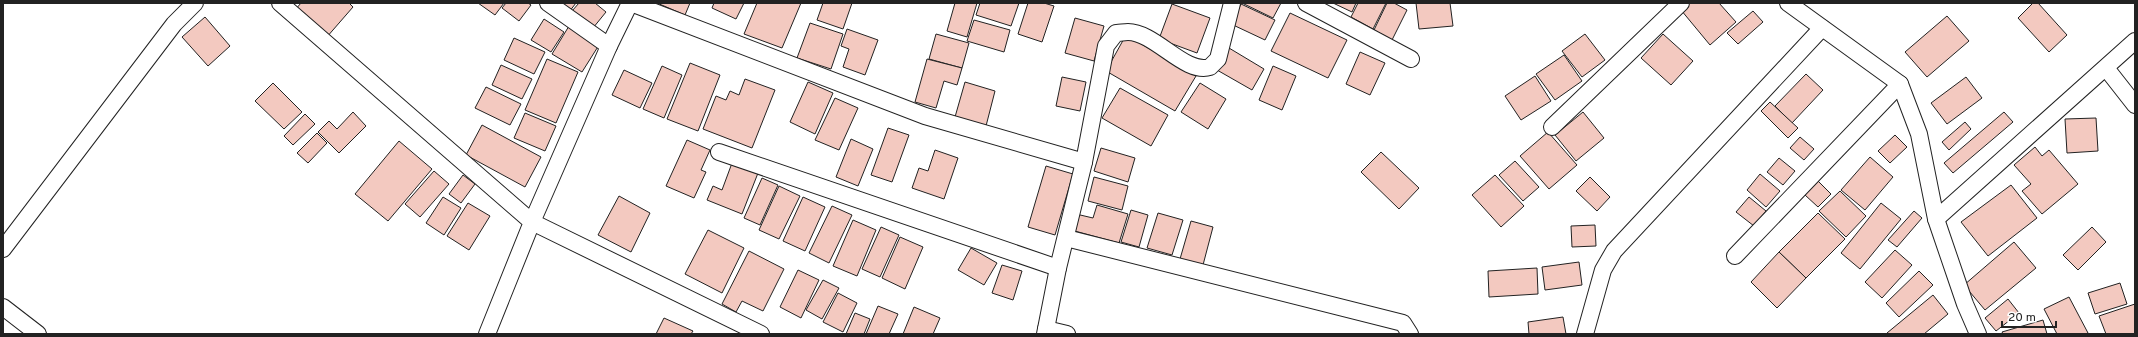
<svg xmlns="http://www.w3.org/2000/svg" width="2138" height="337" font-family="Overpass,sans-serif">
<style>
.building{fill:#f3c9c0;stroke:#222}
.lines{fill:none;stroke-linecap:round;stroke-linejoin:round}
.street-casing{stroke:#222;stroke-width:18}
.street{stroke:#fff;stroke-width:16}
</style>
<rect width="100%" height="100%" fill="#fff"/>
<g class="building">
<polygon points="301,3 349,3 353,7 326,38 295,10"/>
<polygon points="478,3 504,3 495,15"/>
<polygon points="506,3 528,3 531,5 519,21 502,8"/>
<polygon points="557,3 576,3 569,12"/>
<polygon points="579,3 595,3 606,12 593,28 572,11"/>
<polygon points="657,3 690,3 685,15"/>
<polygon points="714,3 744,3 736,19 712,8"/>
<polygon points="757,3 801,3 782,48 744,34"/>
<polygon points="823,3 852,3 843,29 817,20"/>
<polygon points="955,3 977,3 967,37 947,31"/>
<polygon points="980,3 1019,3 1011,26 976,15"/>
<polygon points="1028,3 1044,3 1054,6 1042,42 1018,34"/>
<polygon points="1242,3 1281,3 1273,18"/>
<polygon points="1333,3 1356,3 1352,12"/>
<polygon points="1358,3 1386,3 1373,29 1351,17"/>
<polygon points="1387,3 1394,3 1407,10 1392,40 1374,30"/>
<polygon points="1416,3 1450,3 1453,26 1419,29"/>
<polygon points="1689,3 1719,3 1736,22 1710,45 1681,10"/>
<polygon points="2033,3 2038,3 2067,35 2049,52 2018,18"/>
<polygon points="1172,4 1210,18 1197,53 1159,39"/>
<polygon points="1241,4 1275,20 1265,40 1231,24"/>
<polygon points="1753,11 1763,22 1738,44 1727,33"/>
<polygon points="1290,13 1347,40 1328,78 1271,51"/>
<polygon points="1947,16 1969,41 1927,77 1905,52"/>
<polygon points="205,17 230,46 208,66 182,37"/>
<polygon points="1075,18 1104,26 1094,61 1065,53"/>
<polygon points="544,19 564,32 551,52 531,40"/>
<polygon points="974,20 1010,30 1004,52 967,41"/>
<polygon points="810,23 843,34 831,69 797,58"/>
<polygon points="569,26 599,45 582,72 552,54"/>
<polygon points="847,29 878,40 865,75 843,67 849,49 841,46"/>
<polygon points="936,34 969,43 962,68 929,59"/>
<polygon points="1585,34 1605,60 1582,77 1562,51"/>
<polygon points="1663,34 1693,61 1671,85 1641,58"/>
<polygon points="1126,35 1196,76 1175,111 1106,71"/>
<polygon points="514,38 545,52 534,74 504,60"/>
<polygon points="1229,48 1264,69 1252,90 1217,70"/>
<polygon points="1360,52 1385,63 1370,95 1346,84"/>
<polygon points="1564,55 1582,81 1555,100 1536,74"/>
<polygon points="547,59 578,72 556,123 525,110"/>
<polygon points="927,59 962,68 957,85 944,81 936,108 915,102"/>
<polygon points="690,63 720,75 698,131 667,119"/>
<polygon points="501,65 532,79 522,99 492,85"/>
<polygon points="662,66 682,75 664,118 643,109"/>
<polygon points="1273,66 1296,76 1282,110 1259,100"/>
<polygon points="624,70 652,83 640,108 612,95"/>
<polygon points="1806,74 1823,90 1792,123 1775,106"/>
<polygon points="1535,76 1551,101 1521,120 1505,96"/>
<polygon points="1062,77 1086,82 1080,111 1056,106"/>
<polygon points="1966,77 1982,98 1947,124 1931,103"/>
<polygon points="745,79 775,90 752,148 703,129 716,96 726,100 730,91 739,95"/>
<polygon points="808,82 833,93 815,134 790,122"/>
<polygon points="965,82 995,91 986,126 955,117"/>
<polygon points="273,83 302,112 284,129 255,101"/>
<polygon points="1200,83 1226,99 1208,129 1181,112"/>
<polygon points="486,87 521,104 510,125 475,108"/>
<polygon points="1120,88 1168,115 1151,146 1102,118"/>
<polygon points="835,98 858,108 839,150 815,140"/>
<polygon points="1770,102 1798,128 1788,138 1761,111"/>
<polygon points="353,112 366,126 339,153 318,132 329,121 337,129"/>
<polygon points="1583,112 1604,138 1576,161 1555,135"/>
<polygon points="2004,112 2013,122 1953,173 1944,163"/>
<polygon points="525,113 556,126 545,151 514,138"/>
<polygon points="305,114 315,124 293,145 284,136"/>
<polygon points="2096,118 2098,151 2067,153 2065,119"/>
<polygon points="1965,122 1971,129 1949,150 1942,142"/>
<polygon points="482,125 541,157 525,187 466,155"/>
<polygon points="888,128 909,135 892,182 871,175"/>
<polygon points="1548,132 1577,165 1549,189 1520,156"/>
<polygon points="317,133 327,143 308,163 297,153"/>
<polygon points="1895,135 1907,147 1890,163 1878,151"/>
<polygon points="1800,137 1814,149 1804,160 1790,148"/>
<polygon points="851,139 873,149 858,186 836,177"/>
<polygon points="687,140 710,150 701,170 706,172 694,198 666,186"/>
<polygon points="399,141 432,169 388,221 355,194"/>
<polygon points="2035,147 2042,156 2049,150 2078,184 2042,214 2022,191 2031,184 2014,165"/>
<polygon points="1101,148 1135,158 1128,182 1094,171"/>
<polygon points="935,150 958,158 944,199 912,188 919,168 928,171"/>
<polygon points="1381,152 1419,188 1399,209 1361,172"/>
<polygon points="1870,157 1893,177 1865,210 1841,190"/>
<polygon points="1779,158 1795,171 1783,185 1767,172"/>
<polygon points="1515,161 1539,187 1523,201 1499,175"/>
<polygon points="732,163 758,173 742,214 707,200 713,186 722,190"/>
<polygon points="1046,166 1073,174 1055,235 1028,227"/>
<polygon points="434,171 449,184 420,217 405,204"/>
<polygon points="1760,174 1780,191 1766,207 1747,190"/>
<polygon points="463,175 475,184 461,203 449,194"/>
<polygon points="1495,175 1524,206 1501,227 1472,195"/>
<polygon points="1094,177 1128,186 1122,210 1088,201"/>
<polygon points="1590,177 1610,197 1597,211 1576,191"/>
<polygon points="762,178 778,185 760,225 744,218"/>
<polygon points="1818,181 1831,194 1818,207 1805,195"/>
<polygon points="2011,185 2037,218 1988,256 1961,222"/>
<polygon points="779,186 800,196 779,239 759,230"/>
<polygon points="1840,191 1866,216 1846,237 1819,211"/>
<polygon points="619,196 650,213 631,252 598,235"/>
<polygon points="443,197 461,208 444,235 426,223"/>
<polygon points="803,197 825,207 805,251 783,241"/>
<polygon points="1749,197 1766,211 1754,226 1736,212"/>
<polygon points="468,203 490,216 469,250 447,236"/>
<polygon points="1881,203 1901,219 1860,269 1841,253"/>
<polygon points="1097,205 1128,214 1119,243 1071,230 1076,214 1093,218"/>
<polygon points="832,206 852,215 829,263 809,253"/>
<polygon points="1131,210 1148,215 1139,247 1121,242"/>
<polygon points="1914,211 1922,218 1897,247 1888,240"/>
<polygon points="1158,213 1183,220 1172,255 1147,248"/>
<polygon points="1818,213 1845,239 1806,278 1779,252"/>
<polygon points="853,220 876,230 857,276 833,266"/>
<polygon points="1191,221 1213,227 1203,265 1180,259"/>
<polygon points="1595,225 1596,246 1572,247 1571,226"/>
<polygon points="881,227 899,235 880,277 862,269"/>
<polygon points="2092,227 2106,242 2078,270 2063,255"/>
<polygon points="708,230 744,248 722,293 685,274"/>
<polygon points="900,237 923,247 905,289 882,278"/>
<polygon points="2014,242 2036,268 1985,310 1964,285"/>
<polygon points="971,248 997,263 984,285 958,270"/>
<polygon points="1895,250 1912,265 1882,298 1865,282"/>
<polygon points="749,251 784,269 763,311 742,301 736,312 722,304"/>
<polygon points="1779,252 1806,278 1777,308 1751,282"/>
<polygon points="1579,262 1582,285 1545,290 1542,267"/>
<polygon points="1002,265 1022,271 1013,300 992,293"/>
<polygon points="1537,268 1538,294 1489,297 1488,271"/>
<polygon points="798,270 819,280 801,318 780,307"/>
<polygon points="1919,271 1933,285 1899,317 1886,303"/>
<polygon points="823,280 839,288 822,319 806,310"/>
<polygon points="2120,283 2127,304 2095,314 2088,293"/>
<polygon points="838,293 857,303 843,332 823,322"/>
<polygon points="1933,295 1948,314 1924,334 1888,334 1887,333"/>
<polygon points="2069,297 2088,333 2085,334 2057,334 2044,309"/>
<polygon points="2008,299 2019,313 1996,331 1985,318"/>
<polygon points="2135,304 2135,334 2106,334 2099,316"/>
<polygon points="878,306 898,314 889,334 866,334"/>
<polygon points="914,307 940,318 933,334 903,334"/>
<polygon points="855,313 870,319 864,334 846,334"/>
<polygon points="1563,317 1566,334 1529,334 1528,322"/>
<polygon points="664,318 693,331 691,334 656,334"/>
<polygon points="2043,320 2047,334 2003,334 2002,332"/>
</g>
<g class="lines">
<defs>
<g id="street">
<polyline points="280,3 532,222 487,334"/>
<polyline points="548,3 609,46"/>
<polyline points="630,3 609,46 532,222 761,334"/>
<polyline points="631,3 925,116 1084,162"/>
<polyline points="1306,3 1411,59"/>
<polyline points="1788,3 1900,84 1919,134 1936,219 1965,304 1978,334"/>
<polyline points="2106,68 2135,105"/>
<polyline points="1552,127 1681,3"/>
<polyline points="719,152 1058,268"/>
<polyline points="1936,219 2135,41"/>
<polyline points="1066,238 1403,323 1410,334"/>
<polyline points="3,249 174,24 195,3"/>
<polyline points="1735,256 1900,84"/>
<polyline points="3,307 38,334"/>
<polyline points="1046,329 1067,334"/>
<path d="M 1045,334 L 1058,268 L 1084,162 L 1106,46 L 1116,33 C 1120,33 1124,32 1128,32 C 1155,32 1185,75 1210,67 L 1218,59 L 1232,3"/>
<polyline points="1585,334 1603,270 1614,251 1822,28"/>
</g>
</defs>
<use href="#street" class="street-casing"/>
<use href="#street" class="street"/>
</g>
<rect width="2138" height="337" fill="none" stroke="#222222" stroke-width="8"/>
<path d="M2002 321v6h54v-6" fill="none" stroke="#222222" stroke-width="2"/>
<text x="2008" y="321" font-size="12" fill="#222222" stroke="#ffffff" stroke-width="3" paint-order="stroke">20 m</text>
</svg>
